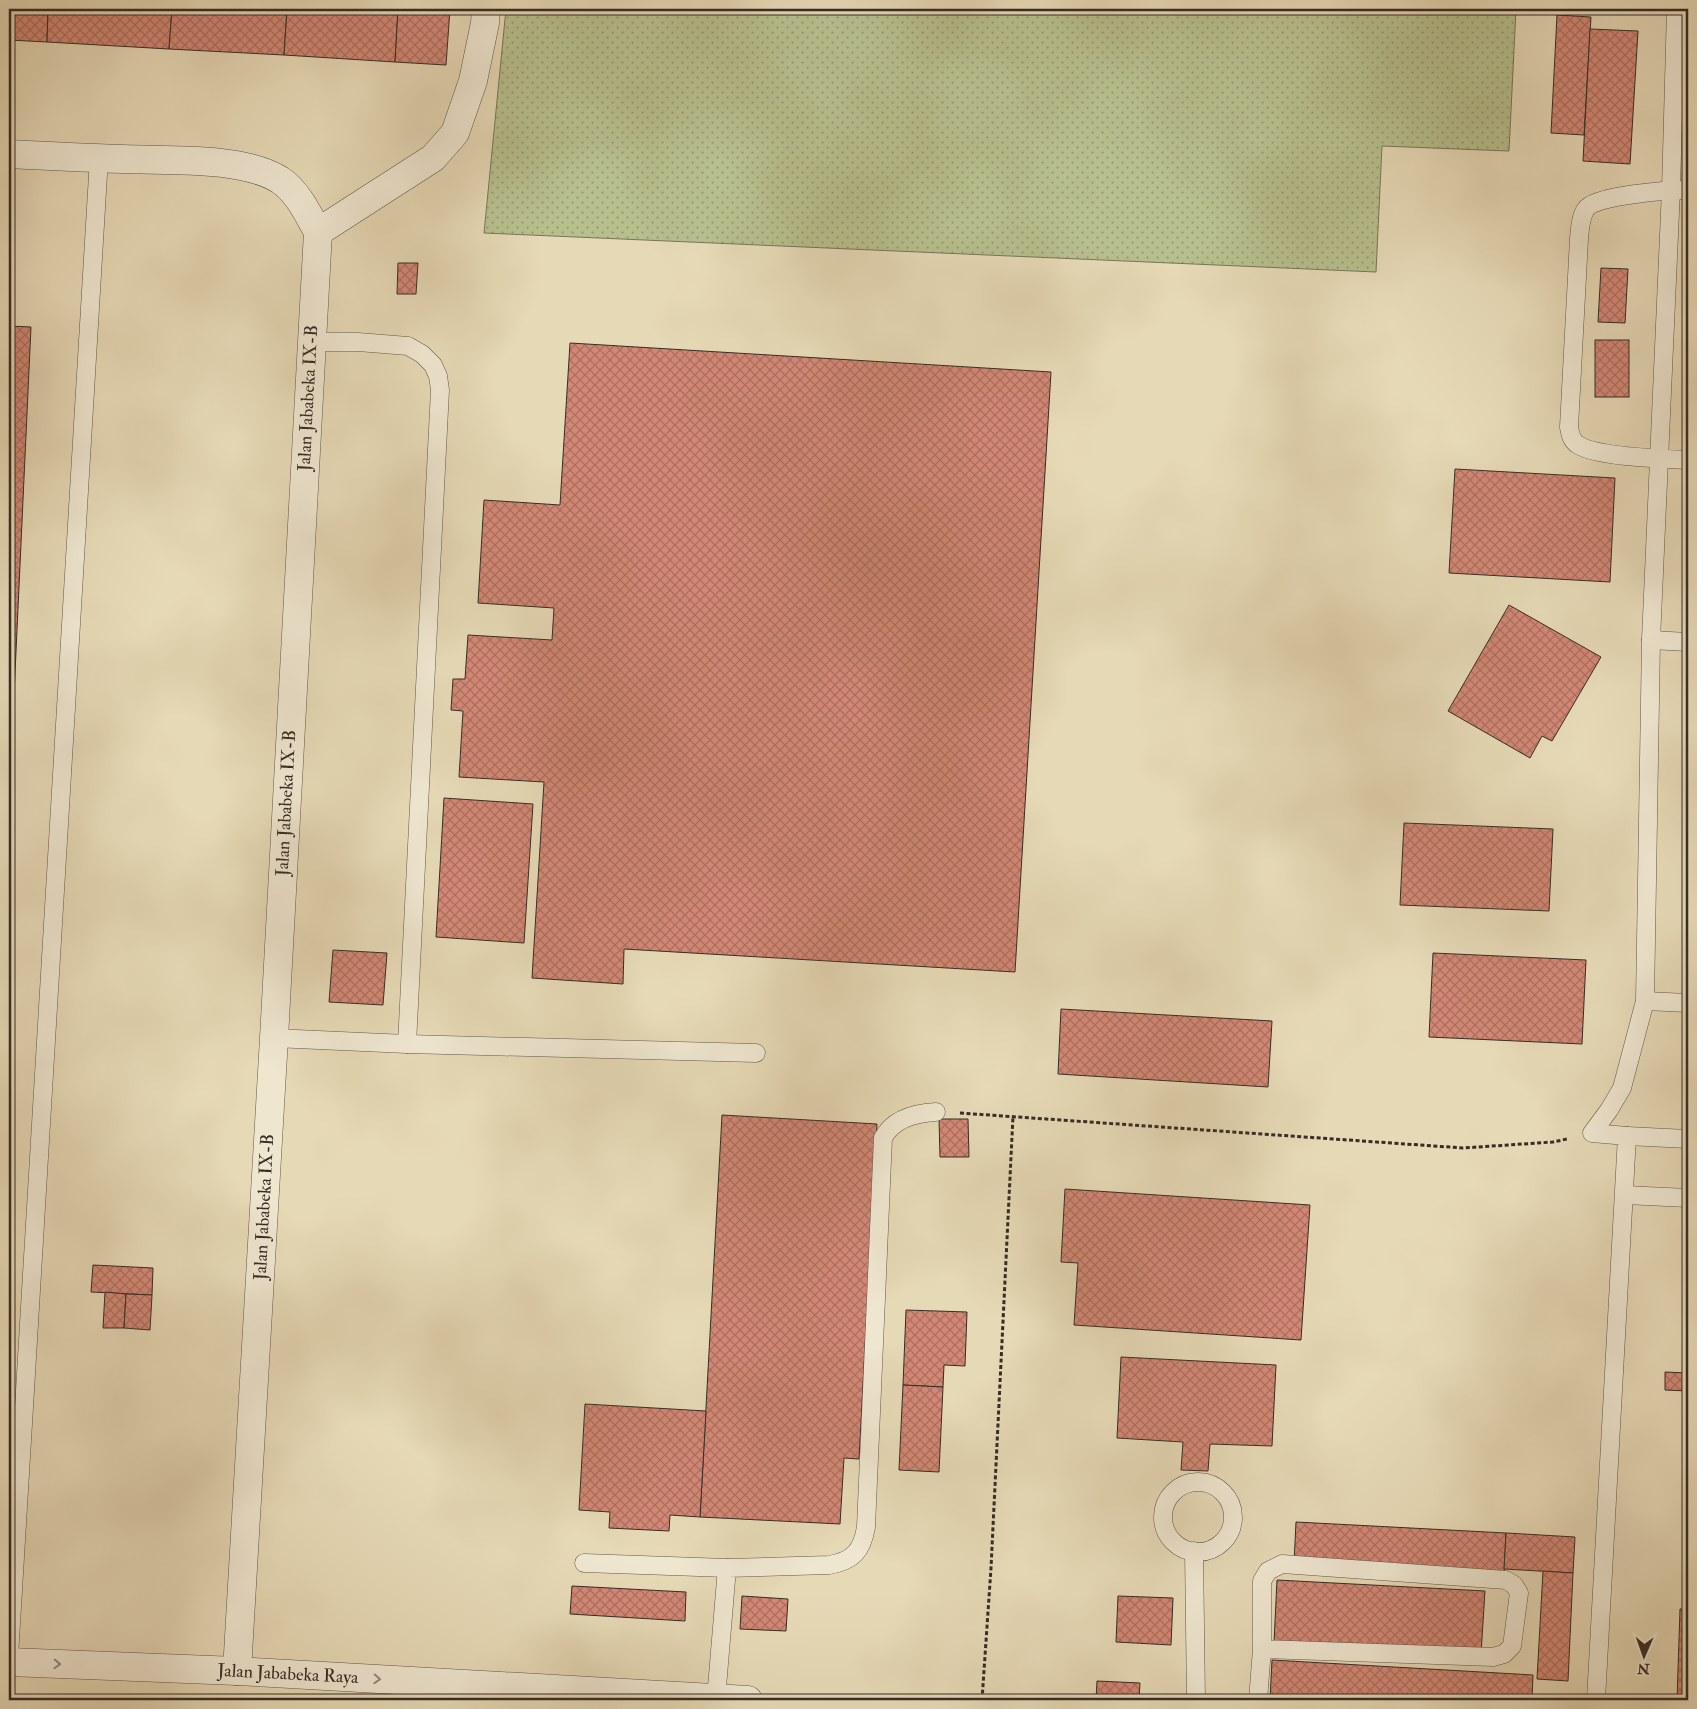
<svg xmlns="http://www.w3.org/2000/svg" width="1697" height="1709" font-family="'IM FELL Double Pica',serif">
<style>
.grass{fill:url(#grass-dots);stroke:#77765a}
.building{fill:url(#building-cross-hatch);stroke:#372c26}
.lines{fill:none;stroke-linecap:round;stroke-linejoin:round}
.lane-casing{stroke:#63574a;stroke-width:19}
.street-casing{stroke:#63574a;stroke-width:29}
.path{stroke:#372c26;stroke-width:3;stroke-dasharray:4 2.5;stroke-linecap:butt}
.lane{stroke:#efe6d0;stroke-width:18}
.street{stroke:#efe6d0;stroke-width:28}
.oneway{stroke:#93897b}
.labels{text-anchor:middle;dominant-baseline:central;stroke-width:4;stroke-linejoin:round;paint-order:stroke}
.street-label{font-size:18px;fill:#372c26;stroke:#efe6d0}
</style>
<defs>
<pattern id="grass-dots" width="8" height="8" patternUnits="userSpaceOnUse" patternTransform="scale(1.25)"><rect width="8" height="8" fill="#b7bf8d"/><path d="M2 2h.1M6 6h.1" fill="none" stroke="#969b73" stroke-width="1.8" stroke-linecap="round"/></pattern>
<pattern id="building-cross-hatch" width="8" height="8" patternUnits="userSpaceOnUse" patternTransform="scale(1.25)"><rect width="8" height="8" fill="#d38875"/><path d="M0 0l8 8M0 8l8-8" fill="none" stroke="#ac6f60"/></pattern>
</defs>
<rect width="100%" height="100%" fill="#e6d9b6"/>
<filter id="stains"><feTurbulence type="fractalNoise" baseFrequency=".004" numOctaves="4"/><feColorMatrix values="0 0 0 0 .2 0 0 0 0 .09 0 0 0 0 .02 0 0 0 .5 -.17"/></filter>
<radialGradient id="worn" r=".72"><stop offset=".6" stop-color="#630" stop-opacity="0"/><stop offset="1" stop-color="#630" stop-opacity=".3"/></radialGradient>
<polygon class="grass" points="506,9 1516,9 1509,151 1382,146 1376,272 484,233"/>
<g class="building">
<polygon points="9,9 48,9 47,42 9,40"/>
<polygon points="48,9 172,9 169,49 47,42"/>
<polygon points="172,9 287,9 284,55 169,49"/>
<polygon points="287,9 398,9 395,62 284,55"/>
<polygon points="398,9 450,9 446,65 395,62"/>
<polygon points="1557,15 1591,17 1584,135 1551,133"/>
<polygon points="1590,29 1638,31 1630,164 1583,161"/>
<polygon points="398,263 418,263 416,294 397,294"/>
<polygon points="1601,268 1628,269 1625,323 1598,322"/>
<polygon points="9,326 31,327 9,803"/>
<rect x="1595" y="340" width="34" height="57"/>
<polygon points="570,343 1051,372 1015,972 624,949 623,984 532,978 544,782 459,777 463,711 451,710 453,679 465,679 468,635 552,640 554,608 478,603 484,500 560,505"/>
<polygon points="1455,469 1615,478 1610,582 1449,573"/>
<polygon points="1509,605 1601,657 1552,741 1542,736 1530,758 1448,711"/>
<polygon points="444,798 533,804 524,943 436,937"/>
<polygon points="1404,823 1553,829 1549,911 1400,905"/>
<polygon points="333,950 387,953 383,1005 329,1002"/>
<polygon points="1433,953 1586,960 1582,1044 1429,1037"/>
<polygon points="1061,1009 1272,1021 1268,1087 1058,1074"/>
<polygon points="722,1115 877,1124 859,1459 844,1458 840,1524 700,1517"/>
<polygon points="939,1119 968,1119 969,1157 940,1157"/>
<polygon points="1065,1189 1310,1205 1301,1340 1074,1325 1078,1263 1061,1262"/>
<polygon points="93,1265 153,1268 152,1295 91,1292"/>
<polygon points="105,1292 126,1294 124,1328 103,1328"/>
<polygon points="126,1294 152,1295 150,1330 124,1328"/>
<polygon points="906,1310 967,1312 965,1366 944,1365 943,1387 903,1385"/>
<polygon points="1121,1357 1276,1365 1272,1446 1210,1444 1208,1471 1181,1470 1183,1442 1117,1438"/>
<polygon points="1665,1372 1688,1373 1688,1391 1665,1390"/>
<polygon points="903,1385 943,1387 939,1472 899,1470"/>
<polygon points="585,1404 706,1411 700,1517 670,1515 669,1531 609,1528 610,1512 579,1510"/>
<polygon points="1296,1522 1506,1533 1504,1575 1294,1564"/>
<polygon points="1506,1533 1575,1537 1573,1573 1504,1569"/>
<polygon points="1543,1571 1573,1573 1568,1681 1537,1679"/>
<polygon points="1277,1580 1485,1591 1481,1654 1274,1643"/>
<polygon points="572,1586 686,1592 685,1621 570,1614"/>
<polygon points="742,1596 788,1599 786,1631 740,1629"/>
<polygon points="1118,1596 1173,1598 1171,1645 1116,1642"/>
<polygon points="1680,1609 1688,1609 1688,1700 1677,1700"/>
<polygon points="1272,1660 1533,1675 1532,1700 1270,1700"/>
<polygon points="1097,1681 1140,1683 1139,1700 1096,1700"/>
</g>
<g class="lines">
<defs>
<g id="lane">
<path d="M 1688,190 C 1670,190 1595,195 1586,209 C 1580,217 1580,230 1579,239 L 1569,427 C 1570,433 1571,440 1577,444 C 1594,457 1664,459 1688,460"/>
<polyline points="311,342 358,342 408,346 422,354 433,365 438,376 440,390 407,1044"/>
<polyline points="1651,640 1688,642"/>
<polyline points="1645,1001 1688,1003"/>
<polyline points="274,1038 407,1044 756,1053"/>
<polyline points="1627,1136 1688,1139"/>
<polyline points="1625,1195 1688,1198"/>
<circle cx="1198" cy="1517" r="35"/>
<polyline points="1194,1551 1196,1700"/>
<polyline points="584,1563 727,1568"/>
<polyline points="9,1657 99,158"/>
<path d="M 716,1699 L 727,1568 L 829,1565 C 853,1561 862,1551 866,1527 L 883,1138 C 893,1119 916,1113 936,1112"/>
<polyline points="1258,1700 1262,1649 1262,1581 1268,1571 1282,1564 1506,1580 1514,1585 1519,1593 1512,1646 1504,1654 1493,1657 1262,1649"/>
<polyline points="1596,1700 1627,1136 1592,1133 1609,1110 1622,1088 1645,1001 1651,640 1671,190 1676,9"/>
</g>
<g id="street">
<path d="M 9,154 C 47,156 85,158 123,159 C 167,161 242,156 280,180 C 298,192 308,214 318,232"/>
<polyline points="318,232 433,158 455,133 473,81 485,23 486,9"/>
<polyline points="9,1662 237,1671 748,1700"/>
<polyline points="237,1671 274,1038 318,232"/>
</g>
</defs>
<use href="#lane" class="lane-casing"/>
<use href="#street" class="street-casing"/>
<g class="path">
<polyline points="960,1113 1463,1148 1553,1142 1567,1139"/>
<polyline points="982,1700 991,1568 1013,1116"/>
</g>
<use href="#lane" class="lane"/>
<use href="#street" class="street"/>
</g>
<defs><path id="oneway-chevron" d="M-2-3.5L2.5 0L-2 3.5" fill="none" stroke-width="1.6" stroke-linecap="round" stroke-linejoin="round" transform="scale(1.25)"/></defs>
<g class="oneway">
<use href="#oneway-chevron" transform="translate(57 1664) rotate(2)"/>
<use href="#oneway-chevron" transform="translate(377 1679) rotate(3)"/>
</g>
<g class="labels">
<g class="street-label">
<text transform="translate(308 398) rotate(-87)">Jalan Jababeka IX-B</text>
<text transform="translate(286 803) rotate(-87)">Jalan Jababeka IX-B</text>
<text transform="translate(264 1207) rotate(-87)">Jalan Jababeka IX-B</text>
<text transform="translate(288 1674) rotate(3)">Jalan Jababeka Raya</text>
</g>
</g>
<rect width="1697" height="1709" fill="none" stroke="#e6d9b6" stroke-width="30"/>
<rect x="10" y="10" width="1677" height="1689" fill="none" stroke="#372c26" stroke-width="2.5"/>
<rect x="15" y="15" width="1667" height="1679" fill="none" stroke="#372c26"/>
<g transform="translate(1644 1656) rotate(182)" stroke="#efe6d0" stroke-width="4" paint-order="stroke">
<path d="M0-4L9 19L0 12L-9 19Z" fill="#372c26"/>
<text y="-8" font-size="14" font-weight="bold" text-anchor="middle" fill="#372c26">N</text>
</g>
<rect width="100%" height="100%" filter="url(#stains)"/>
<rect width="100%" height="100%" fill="url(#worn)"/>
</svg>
